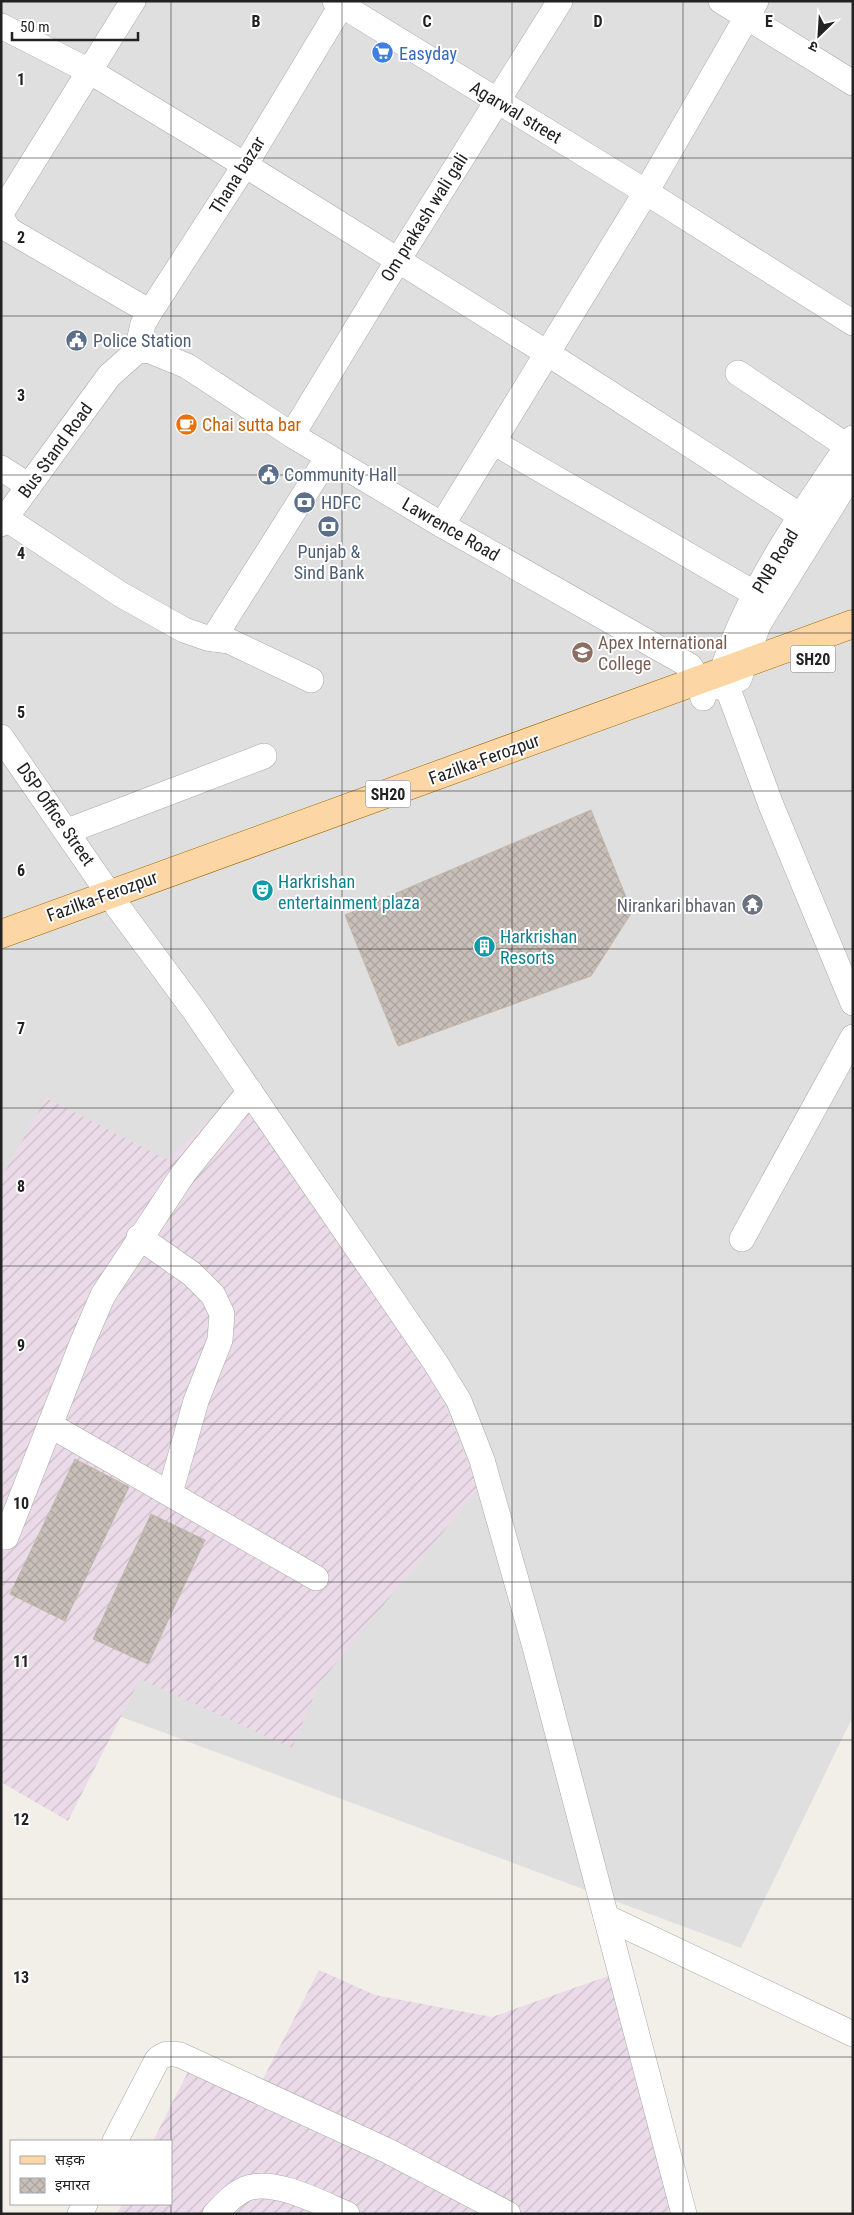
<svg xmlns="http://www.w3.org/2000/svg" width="854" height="2215" font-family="'Roboto Condensed','Noto Sans Devanagari',sans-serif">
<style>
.residential{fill:#e0dfdf}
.industrial{fill:url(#industrial-furrows)}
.building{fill:url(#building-cross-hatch);stroke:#c4b6ab}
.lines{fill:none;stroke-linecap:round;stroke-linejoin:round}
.minor-casing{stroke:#a9a9a9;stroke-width:26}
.major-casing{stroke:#a06b00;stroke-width:29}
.minor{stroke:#fff;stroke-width:25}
.major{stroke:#fcd6a4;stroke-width:28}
.grid{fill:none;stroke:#222;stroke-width:1;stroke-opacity:0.55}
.labels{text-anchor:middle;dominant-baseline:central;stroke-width:4;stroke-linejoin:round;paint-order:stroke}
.shield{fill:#fff;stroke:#646464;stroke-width:1}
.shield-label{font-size:16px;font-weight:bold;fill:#222}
.shop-label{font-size:18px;fill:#366cbe;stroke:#fff;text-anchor:start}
.street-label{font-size:18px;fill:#222;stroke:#fff}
.service-label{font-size:18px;fill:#4e5e75;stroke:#fff;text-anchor:start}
.food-label{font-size:18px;fill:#c56008;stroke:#fff;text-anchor:start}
.education-label{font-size:18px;fill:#785e54;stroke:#fff;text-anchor:start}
.culture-label{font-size:18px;fill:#0d838f;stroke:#fff;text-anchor:start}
.worship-label{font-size:18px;fill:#5b616d;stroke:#fff;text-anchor:end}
.grid-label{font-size:16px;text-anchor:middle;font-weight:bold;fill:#222;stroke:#fff;stroke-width:4;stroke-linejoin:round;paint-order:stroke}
</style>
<defs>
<pattern id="industrial-furrows" width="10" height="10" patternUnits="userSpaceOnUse" patternTransform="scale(1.25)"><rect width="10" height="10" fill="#ebdbe8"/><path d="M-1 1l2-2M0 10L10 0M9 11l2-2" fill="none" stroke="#c9bcc7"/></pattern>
<pattern id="building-cross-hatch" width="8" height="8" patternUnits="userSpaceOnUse" patternTransform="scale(1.25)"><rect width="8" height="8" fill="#c7bfb8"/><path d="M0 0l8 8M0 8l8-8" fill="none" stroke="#aba49e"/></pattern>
</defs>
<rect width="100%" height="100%" fill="#f2efe9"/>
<polygon class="residential" points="1,1 853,1 853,1716 741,1948 1,1672"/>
<g class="industrial">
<polygon points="245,1083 443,1401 479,1488 319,1684 292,1748 140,1679 68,1821 1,1782 1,1611 5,1606 1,1604 1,1179 46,1098 168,1160"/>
<polygon points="319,1970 375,1995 492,2017 611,1975 676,2214 117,2214 122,2204 171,2204 171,2141 153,2141 198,2052 261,2083"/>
</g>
<g class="building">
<polygon points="591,810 632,912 591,976 398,1046 345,915"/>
<polygon points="75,1459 129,1487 65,1621 10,1594"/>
<polygon points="151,1514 205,1540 148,1664 93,1639"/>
</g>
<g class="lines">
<defs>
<g id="minor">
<polyline points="133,1 3,210 1,217 9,230 150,312"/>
<polyline points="335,1 646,192 853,323"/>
<polyline points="721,1 853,83"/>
<polyline points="1,26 91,72 245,165 547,353 818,527"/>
<polyline points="137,351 143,324 150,312 245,165 344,1"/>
<polyline points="738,373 853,450"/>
<polyline points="292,435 398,260 560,1"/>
<polyline points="493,442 771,603"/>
<polyline points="1,468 29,486"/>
<polyline points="5,518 120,594 184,630 207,638 229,641 311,680"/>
<polyline points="1,524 109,376 137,351 148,350 187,366 292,435 442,525 690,666 698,680 703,698"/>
<polyline points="442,525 646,192 756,1"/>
<polyline points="213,639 328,457"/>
<polyline points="739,679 758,625 853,472"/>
<path d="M 717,687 C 744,596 800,515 853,438"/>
<polyline points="728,689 771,805 853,1003"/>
<polyline points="1,737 118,907 194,1010 435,1362 459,1401 482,1460 534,1643 684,2214"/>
<polyline points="68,831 264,756"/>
<polyline points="139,1237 192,1274 213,1295 222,1314 220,1340 196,1401 170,1493"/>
<polyline points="742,1239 853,1037"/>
<polyline points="50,1425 316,1578"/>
<polyline points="6,1537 83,1341 103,1295 183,1174 250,1091"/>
<polyline points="606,1917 853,2034"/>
<path d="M 115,2141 L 157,2060 C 164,2053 170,2053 180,2055 L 388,2151 L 508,2214"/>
<polyline points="80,2214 85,2204"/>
<path d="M 215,2214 C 224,2205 233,2194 245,2189 C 273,2177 320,2203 347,2214"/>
</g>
<polyline id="major" points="1,934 853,624"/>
</defs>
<use href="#minor" class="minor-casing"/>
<use href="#major" class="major-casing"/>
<use href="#minor" class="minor"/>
<use href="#major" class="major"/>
</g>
<path class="grid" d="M 171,1 L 171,2141M 342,1 L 342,2214M 512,1 L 512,2214M 683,1 L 683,2214M 1,158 L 853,158M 1,316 L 853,316M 1,475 L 853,475M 1,633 L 853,633M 1,791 L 853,791M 1,949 L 853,949M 1,1108 L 853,1108M 1,1266 L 853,1266M 1,1424 L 853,1424M 1,1582 L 853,1582M 1,1740 L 853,1740M 1,1899 L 853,1899M 1,2057 L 853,2057M 171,2204 L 171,2214"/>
<defs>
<symbol id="supermarket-disc" viewBox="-11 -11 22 22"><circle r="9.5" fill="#3f7fe0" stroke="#fff"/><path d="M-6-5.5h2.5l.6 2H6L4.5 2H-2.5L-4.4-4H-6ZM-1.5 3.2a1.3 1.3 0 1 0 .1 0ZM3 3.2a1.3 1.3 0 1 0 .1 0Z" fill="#fff"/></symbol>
<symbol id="civic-disc" viewBox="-11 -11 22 22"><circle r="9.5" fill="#5c6f8a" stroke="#fff"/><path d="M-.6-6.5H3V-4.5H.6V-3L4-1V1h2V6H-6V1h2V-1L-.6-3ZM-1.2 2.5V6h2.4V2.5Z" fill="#fff"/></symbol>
<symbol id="cafe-disc" viewBox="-11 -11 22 22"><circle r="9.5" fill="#e8710a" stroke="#fff"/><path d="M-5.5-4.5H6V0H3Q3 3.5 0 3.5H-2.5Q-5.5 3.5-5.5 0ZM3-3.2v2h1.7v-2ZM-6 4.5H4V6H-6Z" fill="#fff"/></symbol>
<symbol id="bank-disc" viewBox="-11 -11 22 22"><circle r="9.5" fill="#5c6f8a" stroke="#fff"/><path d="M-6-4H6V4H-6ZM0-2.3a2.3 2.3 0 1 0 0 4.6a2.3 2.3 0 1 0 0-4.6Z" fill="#fff"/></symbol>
<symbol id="university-disc" viewBox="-11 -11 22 22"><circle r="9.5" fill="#8d6e63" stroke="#fff"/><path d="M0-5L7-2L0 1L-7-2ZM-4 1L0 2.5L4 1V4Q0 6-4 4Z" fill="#fff"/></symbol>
<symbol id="theatre-disc" viewBox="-11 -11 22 22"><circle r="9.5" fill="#0f9aa8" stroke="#fff"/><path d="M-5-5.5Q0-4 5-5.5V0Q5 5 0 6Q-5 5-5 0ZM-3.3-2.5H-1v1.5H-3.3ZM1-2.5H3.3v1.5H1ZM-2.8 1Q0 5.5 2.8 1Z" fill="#fff"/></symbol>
<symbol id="temple-disc" viewBox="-11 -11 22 22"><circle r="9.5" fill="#6b7280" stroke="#fff"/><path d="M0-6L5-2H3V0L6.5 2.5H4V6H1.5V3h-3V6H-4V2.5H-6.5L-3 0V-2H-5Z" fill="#fff"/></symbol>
<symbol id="building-disc" viewBox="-11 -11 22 22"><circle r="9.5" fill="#0f9aa8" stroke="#fff"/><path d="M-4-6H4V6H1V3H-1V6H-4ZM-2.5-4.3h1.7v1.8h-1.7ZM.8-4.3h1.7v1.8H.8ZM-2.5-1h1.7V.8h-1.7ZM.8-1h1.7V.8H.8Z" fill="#fff"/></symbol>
</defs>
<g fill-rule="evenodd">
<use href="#supermarket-disc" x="370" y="40" width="25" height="25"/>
<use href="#civic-disc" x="64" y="328" width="25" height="25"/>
<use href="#cafe-disc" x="174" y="412" width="25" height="25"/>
<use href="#civic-disc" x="256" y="462" width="25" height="25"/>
<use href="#bank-disc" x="292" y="490" width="25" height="25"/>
<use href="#bank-disc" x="316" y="514" width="25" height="25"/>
<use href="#university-disc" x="570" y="640" width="25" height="25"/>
<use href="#theatre-disc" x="250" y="878" width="25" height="25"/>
<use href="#temple-disc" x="740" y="892" width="25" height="25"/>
<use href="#building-disc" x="472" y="934" width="25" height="25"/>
</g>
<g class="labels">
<g class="shield">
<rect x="790.5" y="645.5" width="45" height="27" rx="4"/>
<rect x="365.5" y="780.5" width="45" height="27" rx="4"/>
</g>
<g class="shield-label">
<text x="813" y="659">SH20</text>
<text x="388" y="794">SH20</text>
</g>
<g class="shop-label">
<text x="399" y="53">Easyday</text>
</g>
<g class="street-label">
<text transform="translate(516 112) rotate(31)">Agarwal street</text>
<text transform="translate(237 175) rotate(-58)">Thana bazar</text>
<text transform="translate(424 217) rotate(-58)">Om prakash wali gali</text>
<text transform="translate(55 450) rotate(-54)">Bus Stand Road</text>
<text transform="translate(451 529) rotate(30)">Lawrence Road</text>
<text transform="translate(775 561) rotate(-59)">PNB Road</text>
<text transform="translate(484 759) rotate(-20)">Fazilka-Ferozpur</text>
<text transform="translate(56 814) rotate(55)">DSP Office Street</text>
<text transform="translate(102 896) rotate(-20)">Fazilka-Ferozpur</text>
</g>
<g class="service-label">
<text x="93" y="340">Police Station</text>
<text x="284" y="474">Community Hall</text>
<text x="321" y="502">HDFC</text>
<text x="329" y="551" text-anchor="middle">Punjab &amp;<tspan x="329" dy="21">Sind Bank</tspan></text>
</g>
<g class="food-label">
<text x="202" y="424">Chai sutta bar</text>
</g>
<g class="education-label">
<text x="598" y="642">Apex International<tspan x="598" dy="21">College</tspan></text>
</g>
<g class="culture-label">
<text x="278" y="881">Harkrishan<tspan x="278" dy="21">entertainment plaza</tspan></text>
<text x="500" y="936">Harkrishan<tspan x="500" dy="21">Resorts</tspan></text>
</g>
<g class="worship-label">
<text x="736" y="905">Nirankari bhavan</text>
</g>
</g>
<g class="grid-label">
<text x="256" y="27">B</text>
<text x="427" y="27">C</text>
<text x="598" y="27">D</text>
<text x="769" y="27">E</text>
<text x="21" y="85">1</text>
<text x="21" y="243">2</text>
<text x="21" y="401">3</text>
<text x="21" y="559">4</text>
<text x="21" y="718">5</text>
<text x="21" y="876">6</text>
<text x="21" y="1034">7</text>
<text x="21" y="1192">8</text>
<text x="21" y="1351">9</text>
<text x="21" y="1509">10</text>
<text x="21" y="1667">11</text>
<text x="21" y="1825">12</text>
<text x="21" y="1983">13</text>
</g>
<rect width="854" height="2215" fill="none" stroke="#222222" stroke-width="5"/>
<rect x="10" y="2140" width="162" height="65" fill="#ffffff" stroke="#a7a7a7"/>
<rect x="20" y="2156" width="25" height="8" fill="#fcd6a4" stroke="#a7a7a7"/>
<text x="55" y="2165" font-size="15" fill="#222222">सड़क</text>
<rect x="20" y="2178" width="25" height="15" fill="url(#building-cross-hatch)" stroke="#a7a7a7"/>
<text x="55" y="2190" font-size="15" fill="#222222">इमारत</text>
<g transform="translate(819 35) rotate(205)" stroke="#ffffff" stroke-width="4" paint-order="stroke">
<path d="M0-4L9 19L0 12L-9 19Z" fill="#222222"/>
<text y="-8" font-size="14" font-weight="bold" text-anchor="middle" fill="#222222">उ</text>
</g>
<path d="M12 32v8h126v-8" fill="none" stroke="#222222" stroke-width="2.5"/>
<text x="20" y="32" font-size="15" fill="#222222" stroke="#ffffff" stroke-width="4" paint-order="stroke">50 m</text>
</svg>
